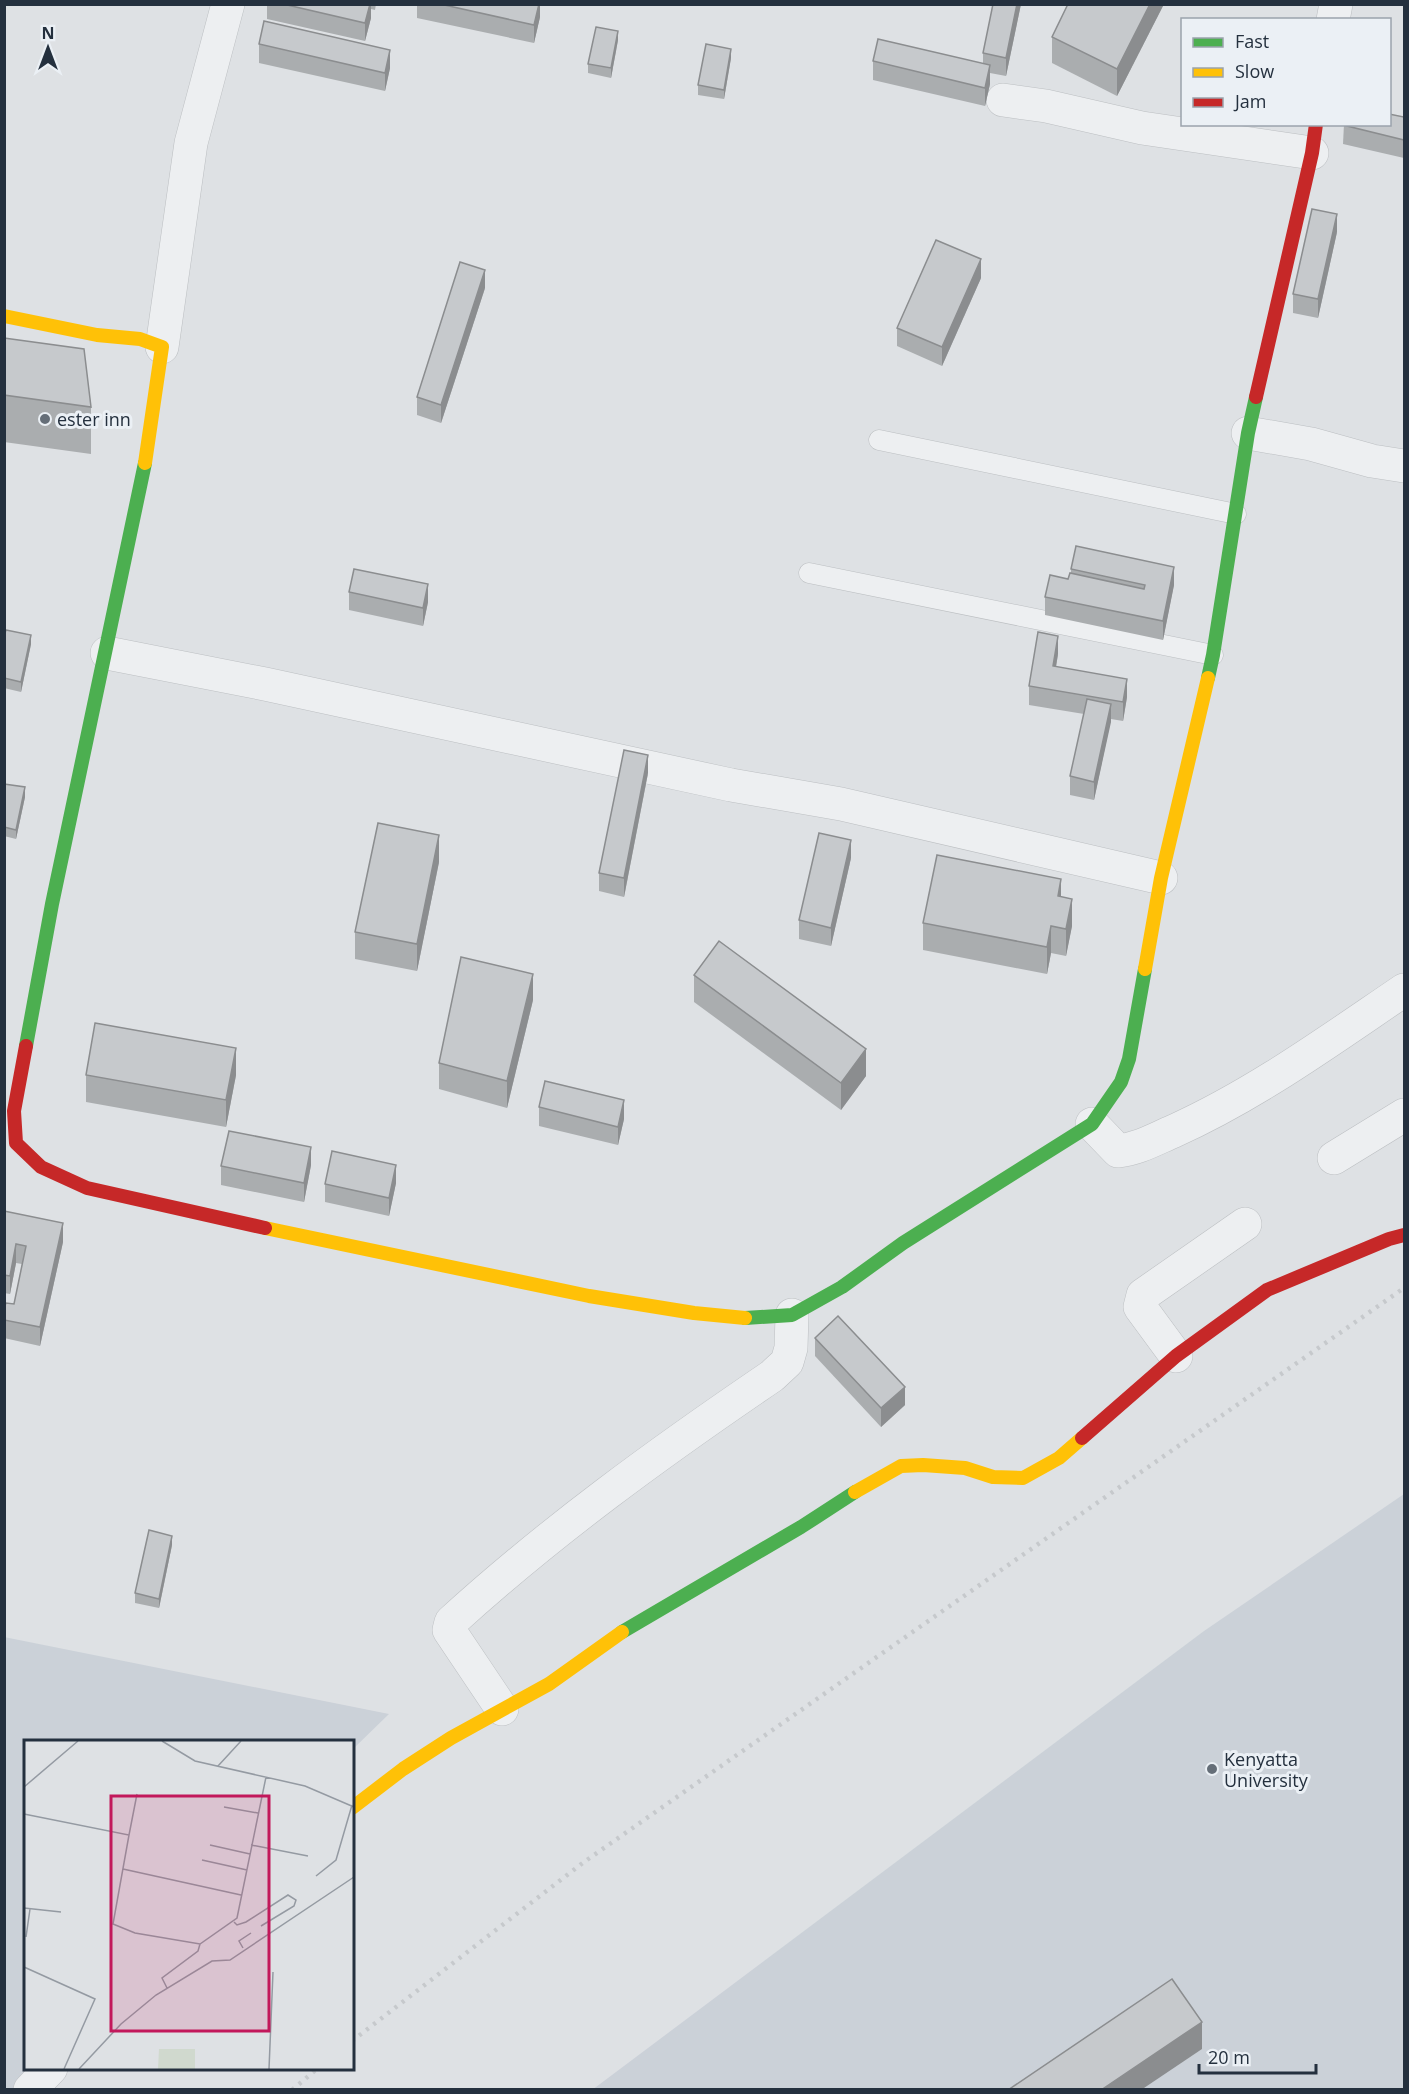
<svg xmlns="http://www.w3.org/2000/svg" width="1409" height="2094" font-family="'Open Sans',sans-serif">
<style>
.built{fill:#cbd1d8}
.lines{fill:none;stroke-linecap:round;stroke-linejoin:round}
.lane-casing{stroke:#bcbfc2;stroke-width:21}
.street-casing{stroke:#bcbfc2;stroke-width:34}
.lane{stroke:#edeff1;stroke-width:20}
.street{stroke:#edeff1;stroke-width:33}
.fast{stroke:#4caf50;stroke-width:14}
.slow{stroke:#ffc107;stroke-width:14}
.jam{stroke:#c62828;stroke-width:14}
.rail{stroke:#c6c9cc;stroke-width:4.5;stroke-dasharray:3 6;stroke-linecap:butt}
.wall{fill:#aaadaf}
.shaded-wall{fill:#8b8d8f}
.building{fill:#c6c9cc;stroke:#8b8d8f;stroke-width:1.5}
.poi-dot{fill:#656e78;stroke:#ebf0f5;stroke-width:2}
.labels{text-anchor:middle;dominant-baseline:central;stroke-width:6;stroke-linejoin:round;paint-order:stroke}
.poi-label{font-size:18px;fill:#24303e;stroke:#ebf0f5;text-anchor:start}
.inset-road{fill:none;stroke:#949aa2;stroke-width:1.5}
.view{fill:#c2185b;fill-opacity:0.15;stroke:#c2185b;stroke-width:3}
.inset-edge{fill:none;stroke:#24303e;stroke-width:3}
</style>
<rect width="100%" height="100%" fill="#dee1e4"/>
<g class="built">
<polygon points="1404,1494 1404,2089 592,2090 1204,1631"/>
<polygon points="4,1637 389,1714 353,1749 352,1742 26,1742 26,2068 31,2069 12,2090 4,2089"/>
</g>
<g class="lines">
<defs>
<g id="lane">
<polyline points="879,440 1236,514"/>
<polyline points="809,573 1213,655"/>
</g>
<g id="street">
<polyline points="1333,20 1336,4"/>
<polyline points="1003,100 1046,106 1142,128 1312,153"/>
<polyline points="162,347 191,143 228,4"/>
<polyline points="1248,433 1311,444 1372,461 1404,466"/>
<polyline points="107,653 265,684 731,785 841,804 1161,878"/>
<path d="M 1092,1124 L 1118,1151 C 1138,1149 1155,1139 1174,1131 C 1256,1094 1330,1040 1404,990"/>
<polyline points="1334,1158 1404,1115"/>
<polyline points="1176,1356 1140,1307 1143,1295 1245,1224"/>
<path d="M 502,1709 L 453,1636 L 449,1630 L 451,1622 C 551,1531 660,1452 772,1376 L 787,1362 L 791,1348 L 792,1315"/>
<polyline points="30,2090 51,2068"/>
</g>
</defs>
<use href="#lane" class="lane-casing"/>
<use href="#street" class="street-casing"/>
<use href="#lane" class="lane"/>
<use href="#street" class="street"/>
<g class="fast">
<polyline points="1208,678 1213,655 1248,433 1256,397"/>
<polyline points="26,1046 52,904 145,463"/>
<polyline points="745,1318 792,1315 842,1287 903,1243 1092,1124 1121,1082 1129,1059 1145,969"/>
<polyline points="622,1632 801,1527 855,1492"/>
</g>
<g class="slow">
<polyline points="4,316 97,335 140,339 162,347 145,463"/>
<polyline points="1145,969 1161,878 1208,678"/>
<polyline points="265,1228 589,1296 694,1313 745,1318"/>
<polyline points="855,1492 901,1466 923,1465 965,1468 993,1477 1023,1478 1059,1458 1082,1438"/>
<polyline points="352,1808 403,1769 451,1738 549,1684 622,1632"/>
</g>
<g class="jam">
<polyline points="1256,397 1312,153 1316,124"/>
<polyline points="26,1046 14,1111 16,1143 41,1167 87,1188 265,1228"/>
<polyline points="1082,1438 1176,1356 1267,1290 1389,1239 1404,1235"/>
</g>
<g class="rail">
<polyline points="352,2041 584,1862 1404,1288"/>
<polyline points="292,2090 318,2068"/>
</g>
</g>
<g class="wall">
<polygon points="267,4 376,4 375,10 371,9 371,18 365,41 267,19"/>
<polygon points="417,4 540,4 540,17 534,43 417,18"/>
<polygon points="993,4 1021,4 1006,76 990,73 990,84 985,106 873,80 873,61 983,63 983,53"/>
<polygon points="1164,4 1117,96 1052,63 1052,37"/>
<polygon points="618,40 611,78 588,73 588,64"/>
<polygon points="259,44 390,68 385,91 259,63"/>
<polygon points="731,58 724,99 698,95 698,85"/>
<polygon points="1404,117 1404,158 1343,144 1344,124"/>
<polygon points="1337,232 1318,318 1293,313 1293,294"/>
<polygon points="981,278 942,366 897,346 897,328"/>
<polygon points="485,288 441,423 417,415 417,397"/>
<polygon points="4,338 91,407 91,454 4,442"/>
<polygon points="1071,569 1174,585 1163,640 1045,615 1045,597 1068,579 1071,574"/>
<polygon points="349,592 428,602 423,626 349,610"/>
<polygon points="4,636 31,644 21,692 4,688"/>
<polygon points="1058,654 1056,667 1127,697 1123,721 1111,719 1094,800 1070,795 1070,776 1084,714 1029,705 1029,686"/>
<polygon points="648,773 624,897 599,891 599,873"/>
<polygon points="4,784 25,797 16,839 4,836"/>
<polygon points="851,858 831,946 799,939 799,920"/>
<polygon points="439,862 417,971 355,959 355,932"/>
<polygon points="1061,897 1072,926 1066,956 1051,953 1047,974 923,950 923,923"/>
<polygon points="694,975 866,1076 841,1110 694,1002"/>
<polygon points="533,1000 507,1108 439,1089 439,1063"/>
<polygon points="86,1075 236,1075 226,1127 86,1102"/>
<polygon points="539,1107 624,1119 618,1145 539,1126"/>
<polygon points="311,1165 304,1202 221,1185 221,1166"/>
<polygon points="396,1183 389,1216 325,1202 325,1184"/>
<polygon points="4,1211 63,1242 40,1346 4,1338 4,1308 14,1304 22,1264 16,1263 10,1294 4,1293"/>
<polygon points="815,1338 905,1405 881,1427 815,1356"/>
<polygon points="172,1545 159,1608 135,1603 135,1593"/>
</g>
<g class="shaded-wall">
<polygon points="370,4 371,4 371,18 365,41 365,23"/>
<polygon points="539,4 540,4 540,17 534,43 534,25"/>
<polygon points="1017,4 1021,4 1006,76 1006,58"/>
<polygon points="1150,4 1164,4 1117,96 1117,69"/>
<polygon points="618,31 618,40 611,78 611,68"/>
<polygon points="731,49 731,58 724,99 724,90"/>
<polygon points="390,50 390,68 385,91 385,73"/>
<polygon points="990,65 990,84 985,106 985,88"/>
<polygon points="1337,214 1337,232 1318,318 1318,299"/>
<polygon points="981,259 981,278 942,366 942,347"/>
<polygon points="485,270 485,288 441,423 441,405"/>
<polygon points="1174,567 1174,585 1163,640 1163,621"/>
<polygon points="428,584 428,602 423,626 423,608"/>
<polygon points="31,635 31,644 21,692 21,682"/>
<polygon points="1058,636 1058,654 1053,684 1053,666"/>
<polygon points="1127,679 1127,697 1123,721 1123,702"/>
<polygon points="1111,704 1111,722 1094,800 1094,782"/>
<polygon points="648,755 648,773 624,897 624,878"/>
<polygon points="25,787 25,797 16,839 16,830"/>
<polygon points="439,835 439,862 417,971 417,944"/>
<polygon points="851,840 851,858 831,946 831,928"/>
<polygon points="1061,879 1061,906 1058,896"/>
<polygon points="1072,899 1072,926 1066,956 1066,929"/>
<polygon points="1051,926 1051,953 1047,974 1047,947"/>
<polygon points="533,974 533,1000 507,1108 507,1081"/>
<polygon points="236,1048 236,1075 226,1127 226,1100"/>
<polygon points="866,1049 866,1076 841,1110 841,1083"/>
<polygon points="624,1100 624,1119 618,1145 618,1127"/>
<polygon points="311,1147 311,1165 304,1202 304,1183"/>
<polygon points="396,1165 396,1183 389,1216 389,1198"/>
<polygon points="63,1223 63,1242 40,1346 40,1327"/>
<polygon points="16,1244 16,1263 10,1294 10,1276"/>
<polygon points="905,1387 905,1405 881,1427 881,1408"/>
<polygon points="172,1536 172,1545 159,1608 159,1599"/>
<polygon points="1202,2022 1202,2049 1141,2090 1101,2090"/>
</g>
<g class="building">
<polygon points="283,4 370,4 365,23"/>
<polygon points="440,4 539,4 534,25"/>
<polygon points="993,4 1017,4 1006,58 983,53"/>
<polygon points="1068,4 1150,4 1117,69 1052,37"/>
<polygon points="264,21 390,50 385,73 259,44"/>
<polygon points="596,27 618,31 611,68 588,64"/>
<polygon points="878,39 990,65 985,88 873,61"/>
<polygon points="706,44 731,49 724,90 698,85"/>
<polygon points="1389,114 1404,117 1404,140 1343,125 1344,124 1389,124"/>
<polygon points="1312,209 1337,214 1318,299 1293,294"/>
<polygon points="936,240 981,259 942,347 897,328"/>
<polygon points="460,262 485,270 441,405 417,397"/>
<polygon points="4,338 84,349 91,407 4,395"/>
<polygon points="1076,546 1174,567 1163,621 1045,597 1050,575 1068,579 1070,573 1144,589 1145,585 1071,569"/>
<polygon points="354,569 428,584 423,608 349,592"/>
<polygon points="6,630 31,635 21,682 4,678 4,636"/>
<polygon points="1038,632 1058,636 1053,666 1127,679 1123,702 1029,686"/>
<polygon points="1087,699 1111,704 1094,782 1070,776"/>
<polygon points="624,750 648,755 624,878 599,873"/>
<polygon points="4,784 25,787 16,830 4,827"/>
<polygon points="378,823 439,835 417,944 355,932"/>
<polygon points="819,833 851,840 831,928 799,920"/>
<polygon points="937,855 1061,879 1058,896 1072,899 1066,929 1051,926 1047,947 923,923"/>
<polygon points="719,941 866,1049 841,1083 694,975"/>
<polygon points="461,957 533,974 507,1081 439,1063"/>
<polygon points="95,1023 236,1048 226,1100 86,1075"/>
<polygon points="545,1081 624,1100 618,1127 539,1107"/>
<polygon points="229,1131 311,1147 304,1183 221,1166"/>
<polygon points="332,1151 396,1165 389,1198 325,1184"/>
<polygon points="4,1211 63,1223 40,1327 4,1320 4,1308 6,1303 14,1304 26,1246 16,1244 10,1276 4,1275"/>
<polygon points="838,1316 905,1387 881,1408 815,1338"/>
<polygon points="149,1530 172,1536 159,1599 135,1593"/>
<polygon points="1172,1979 1202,2022 1101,2090 1008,2090"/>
</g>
<g class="poi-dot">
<circle cx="45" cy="419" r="6"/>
<circle cx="1212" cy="1769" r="6"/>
</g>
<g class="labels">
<g class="poi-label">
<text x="57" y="419">ester inn</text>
<text x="1224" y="1759">Kenyatta<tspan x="1224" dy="21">University</tspan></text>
</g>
</g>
<g transform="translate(24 1740)">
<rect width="330" height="330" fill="#dee1e4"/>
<path d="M 135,309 L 171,309 L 171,329 L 134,329 Z" fill="#d0d9ce"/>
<path class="inset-road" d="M 138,1 L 171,21 L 281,46 L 330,67M 194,26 L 217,1M 0,47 L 54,1M 200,67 L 234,73M 0,74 L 105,95 L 89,184 L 111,193 L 176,204 L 213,178 L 242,37M 105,95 L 113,54M 186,105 L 226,114M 227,105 L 284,116M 178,120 L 223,130M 99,129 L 217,155M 292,136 L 312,120 L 328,65M 0,168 L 37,172M 210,182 L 213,185 L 222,182 L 264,155 L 272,160 L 270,166 L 237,186M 2,197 L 6,169M 219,208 L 215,201 L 227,193M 0,227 L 71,259 L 40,329M 143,248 L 138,238 L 174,211 L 176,204M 55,329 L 97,284 L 132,255 L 188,221 L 206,220 L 330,137M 245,329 L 249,232"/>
<path class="view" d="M 87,56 L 245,56 L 245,291 L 87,291 Z"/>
<rect width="330" height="330" class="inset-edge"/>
</g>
<rect width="1409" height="2094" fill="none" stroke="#24303e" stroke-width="12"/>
<rect x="1181" y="18" width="210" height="108" fill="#ebf0f5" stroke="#9ba3ac" stroke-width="1.5"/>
<rect x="1193" y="38" width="30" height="9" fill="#4caf50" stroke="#9ba3ac" stroke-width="1.5"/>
<text x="1235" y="48" font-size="18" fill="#24303e">Fast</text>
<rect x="1193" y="68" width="30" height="9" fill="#ffc107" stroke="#9ba3ac" stroke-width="1.5"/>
<text x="1235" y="78" font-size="18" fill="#24303e">Slow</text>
<rect x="1193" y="98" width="30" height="9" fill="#c62828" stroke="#9ba3ac" stroke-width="1.5"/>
<text x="1235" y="108" font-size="18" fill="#24303e">Jam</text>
<g transform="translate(48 48)" stroke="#ebf0f5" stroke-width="4.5" paint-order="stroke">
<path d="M0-4.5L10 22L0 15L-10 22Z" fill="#24303e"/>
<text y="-9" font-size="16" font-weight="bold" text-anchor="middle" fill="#24303e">N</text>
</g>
<path d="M1199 2064v9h117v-9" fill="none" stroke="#24303e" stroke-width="3"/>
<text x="1208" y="2064" font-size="18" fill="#24303e" stroke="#ebf0f5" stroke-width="4.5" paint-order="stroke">20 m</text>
</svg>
